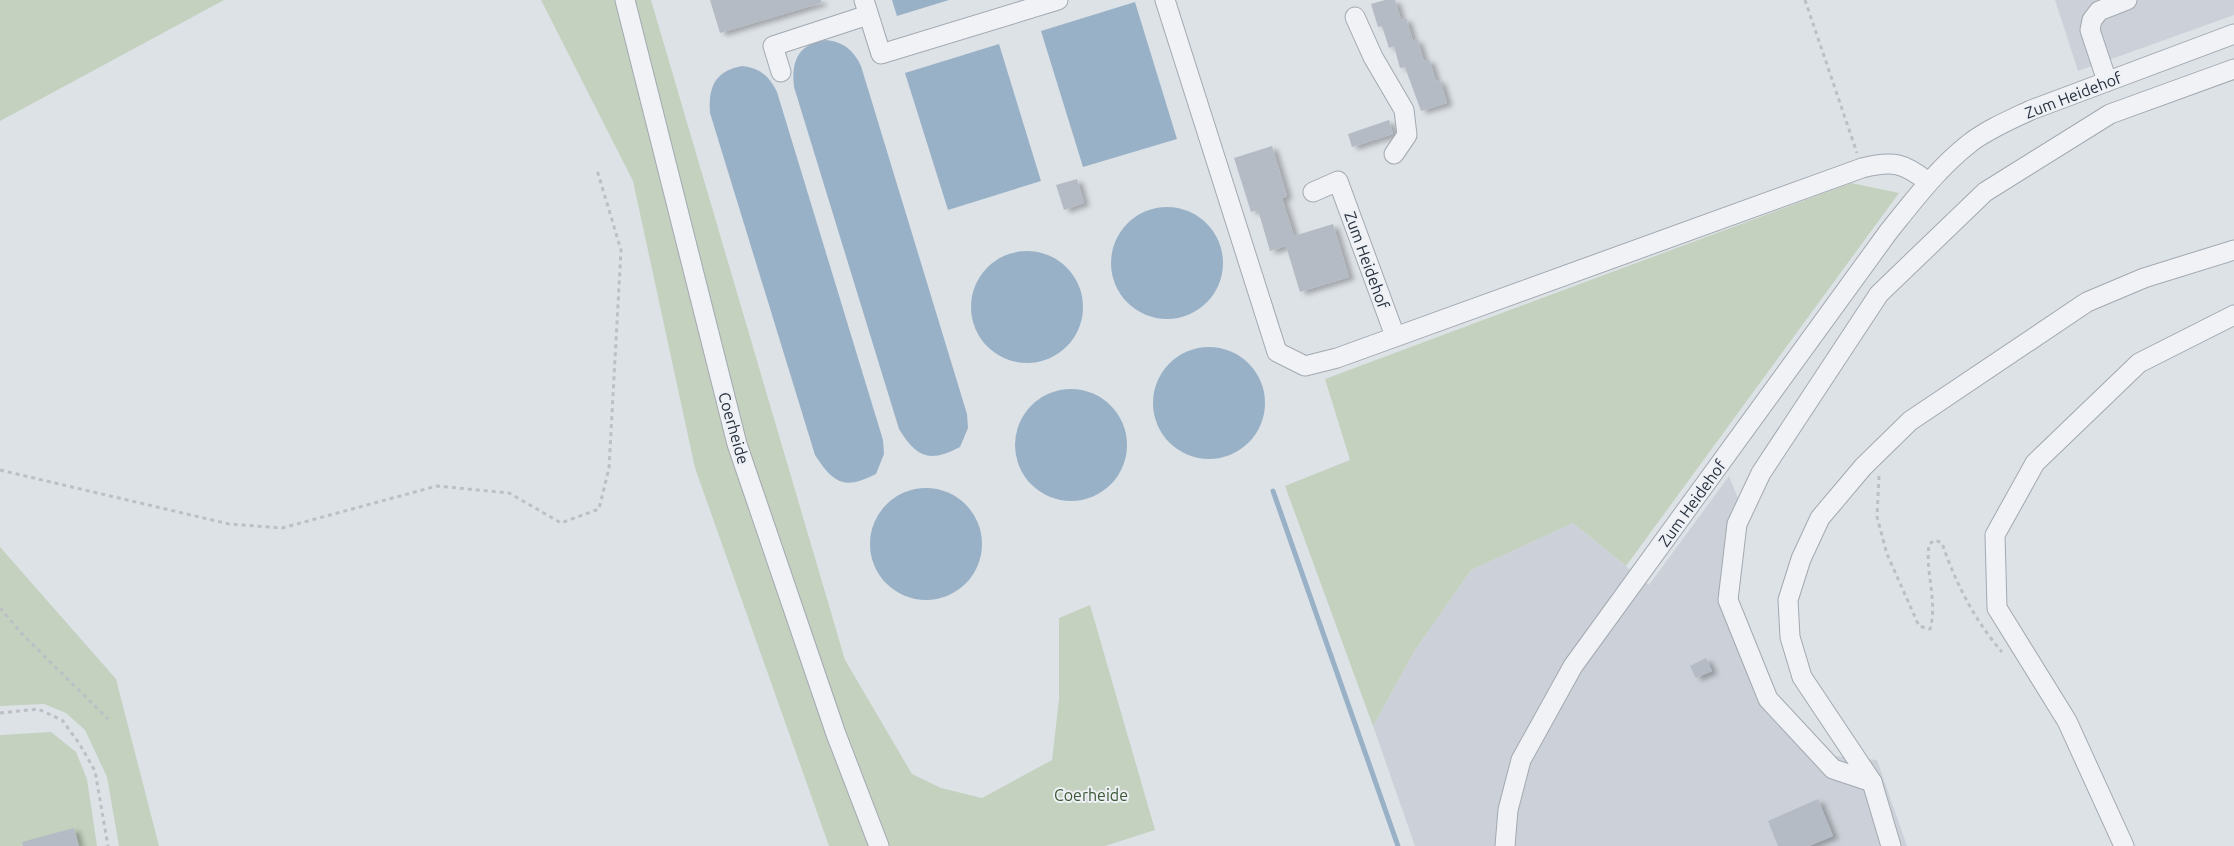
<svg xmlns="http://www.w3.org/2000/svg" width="2234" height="846" font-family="Ubuntu,sans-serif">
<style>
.built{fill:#ccd1d9}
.green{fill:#c4d1bf}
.water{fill:#99b1c7}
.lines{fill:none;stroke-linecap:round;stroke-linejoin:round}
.stream{stroke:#99b1c7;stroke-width:5}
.building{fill:#b5bbc4;filter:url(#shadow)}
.minor-casing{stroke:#a3a9b1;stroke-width:21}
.path{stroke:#bcc0c5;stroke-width:3;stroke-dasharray:4 4;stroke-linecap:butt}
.minor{stroke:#f0f2f5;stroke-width:19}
.labels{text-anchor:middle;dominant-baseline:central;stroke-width:4;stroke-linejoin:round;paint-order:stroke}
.street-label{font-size:16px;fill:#27303d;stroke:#edf0f5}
.park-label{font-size:16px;fill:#3d5935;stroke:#edf0f5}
</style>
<defs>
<filter id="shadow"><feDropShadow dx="5.5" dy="3" stdDeviation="2.5" flood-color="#0004"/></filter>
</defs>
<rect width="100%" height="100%" fill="#dde2e7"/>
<g class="built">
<polygon points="2055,0 2234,0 2234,15 2078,71"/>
<polygon points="1729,476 1747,521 1735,607 1757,673 1824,755 1877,760 1907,846 1415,846 1373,726 1415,650 1471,570 1573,523 1649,585"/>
</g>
<g class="green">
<polygon points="0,0 224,0 0,121"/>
<polygon points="541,0 651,0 845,660 912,774 941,788 982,798 1052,760 1059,699 1059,618 1090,605 1155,830 1105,846 829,846 695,468 633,181"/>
<polygon points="1851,183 1899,193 1626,566 1573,523 1471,570 1415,650 1373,726 1285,486 1350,460 1325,379"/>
<polygon points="0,547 116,679 159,846 119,846 107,777 85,730 66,713 44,704 0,706"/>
<polygon points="51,732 76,752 87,779 97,846 0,846 0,735"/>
</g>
<g class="water">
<polygon points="892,0 949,0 897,16"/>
<polygon points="1135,2 1177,139 1083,167 1041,31"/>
<path d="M 826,40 C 844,42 853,50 861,66 L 967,414 L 968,428 L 960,447 C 929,463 917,458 899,429 L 794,87 C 791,61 798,44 826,40 Z"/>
<polygon points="999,44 1041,181 948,210 905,73"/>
<path d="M 742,66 C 760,68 769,76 777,92 L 883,440 L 884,454 L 876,474 C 844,490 834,484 815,455 L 710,113 C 708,87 715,71 742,66 Z"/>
<circle cx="1167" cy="263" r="56"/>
<circle cx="1027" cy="307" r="56"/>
<circle cx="1209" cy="403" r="56"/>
<circle cx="1071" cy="445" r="56"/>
<circle cx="926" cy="544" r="56"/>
</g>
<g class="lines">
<polyline class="stream" points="1273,491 1398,846"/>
</g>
<g class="building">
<polygon points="710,0 821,0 821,3 720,33"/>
<polygon points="1385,0 1395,0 1401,20 1406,18 1413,41 1417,39 1424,61 1429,59 1436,81 1440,80 1447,103 1421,111 1405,67 1400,68 1394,46 1389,48 1382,26 1378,27 1371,4"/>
<polygon points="1389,120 1393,134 1352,147 1348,134"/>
<polygon points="1272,146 1287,196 1282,198 1294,236 1333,224 1349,277 1300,292 1286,246 1270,251 1258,210 1251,212 1234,158"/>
<polygon points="1077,179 1084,203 1064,210 1056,185"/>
<polygon points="1706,658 1712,671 1696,678 1690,666"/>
<polygon points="1818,799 1833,836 1809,846 1778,846 1768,821"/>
<polygon points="74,828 79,846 23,846 22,842"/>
</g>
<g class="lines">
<defs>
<g id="minor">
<polyline points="625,0 737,444 836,734 879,846"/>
<polyline points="864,0 881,54 1058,0"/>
<path d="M 1165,0 L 1277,352 L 1305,366 L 1337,358 L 1862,168 C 1893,160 1904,163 1928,182"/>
<polyline points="1355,17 1373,57 1404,110 1407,135 1394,154"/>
<polyline points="781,72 773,46 868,15"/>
<polyline points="2107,81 2090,30 2092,20 2099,11 2127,0"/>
<polyline points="1313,192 1338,181 1395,336"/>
<polyline points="1872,782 1833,769 1768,699 1728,600 1737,524 1761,473 1879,294 1985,192 2110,114 2234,69"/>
<path d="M 1505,846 L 1508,810 L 1521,760 L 1573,666 L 1889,231 C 1914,200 1938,168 1970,143 C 1988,129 2010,120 2031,110 L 2234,34"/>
<polyline points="1891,846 1872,782 1802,677 1790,637 1788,600 1801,559 1820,518 1863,467 1910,421 2087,302 2144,278 2234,250"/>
<polyline points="2124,846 2067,721 1997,608 1995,535 2035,463 2139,363 2234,315"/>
</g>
</defs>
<use href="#minor" class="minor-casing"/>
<g class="path">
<polyline points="1805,0 1857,153"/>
<polyline points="0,470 229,524 282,528 437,486 509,493 561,523 599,509 609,468 621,250 597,170"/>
<path d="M 1879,476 L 1877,517 L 1887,554 L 1919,626 L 1930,629 C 1938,601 1925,573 1929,544 L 1935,540 L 1942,543 C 1955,582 1975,621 2002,652"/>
<polyline points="0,608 24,636 108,719"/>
<polyline points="0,713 38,709 62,720 79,743 95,771 108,846"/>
</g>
<use href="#minor" class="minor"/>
</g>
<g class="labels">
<g class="street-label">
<text transform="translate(2073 95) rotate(-21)">Zum Heidehof</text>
<text transform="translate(1367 260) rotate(70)">Zum Heidehof</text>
<text transform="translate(734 428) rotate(74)">Coerheide</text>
<text transform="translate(1692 503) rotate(-54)">Zum Heidehof</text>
</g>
<g class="park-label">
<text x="1091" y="795">Coerheide</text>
</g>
</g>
</svg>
